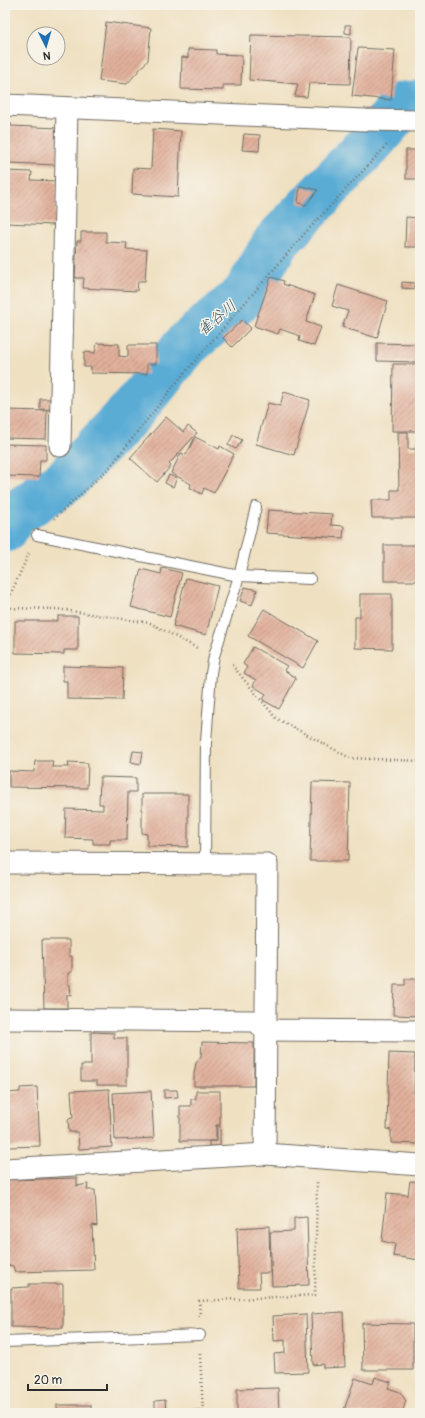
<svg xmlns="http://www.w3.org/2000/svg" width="425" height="1418" font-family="Pangolin,'Klee One',sans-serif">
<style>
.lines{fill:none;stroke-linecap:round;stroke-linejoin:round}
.river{stroke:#5aacd5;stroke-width:47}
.building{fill:url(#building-hatch)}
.lane-casing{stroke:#706a60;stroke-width:12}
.street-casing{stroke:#706a60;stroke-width:23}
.path{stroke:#706a60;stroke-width:2.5;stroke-dasharray:1 3;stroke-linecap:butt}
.lane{stroke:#fff;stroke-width:10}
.street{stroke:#fff;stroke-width:21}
.labels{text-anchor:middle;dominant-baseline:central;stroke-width:3;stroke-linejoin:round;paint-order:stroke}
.water-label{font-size:15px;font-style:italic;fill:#3b5866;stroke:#f7f3e8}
</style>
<defs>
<pattern id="building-hatch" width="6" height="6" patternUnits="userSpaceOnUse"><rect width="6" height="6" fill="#e1b09b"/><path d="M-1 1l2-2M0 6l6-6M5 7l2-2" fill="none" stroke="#b78f7f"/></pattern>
</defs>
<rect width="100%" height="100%" fill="#f7f3e8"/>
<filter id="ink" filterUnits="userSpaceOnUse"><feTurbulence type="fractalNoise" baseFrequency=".025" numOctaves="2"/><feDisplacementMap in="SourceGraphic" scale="8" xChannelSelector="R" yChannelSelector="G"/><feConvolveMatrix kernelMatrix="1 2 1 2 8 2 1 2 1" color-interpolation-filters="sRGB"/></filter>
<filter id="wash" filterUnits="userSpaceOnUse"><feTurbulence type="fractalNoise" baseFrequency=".012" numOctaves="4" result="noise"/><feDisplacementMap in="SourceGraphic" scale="16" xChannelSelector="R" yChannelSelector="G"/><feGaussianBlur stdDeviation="0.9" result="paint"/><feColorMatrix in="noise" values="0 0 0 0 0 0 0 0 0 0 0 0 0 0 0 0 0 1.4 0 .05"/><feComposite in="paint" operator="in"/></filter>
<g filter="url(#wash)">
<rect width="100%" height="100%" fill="#efe0c1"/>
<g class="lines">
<polyline class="river" points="5,529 12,516 65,481 130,413 187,344 245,295 276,242 373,140 403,105 420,103"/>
</g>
<g id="blocks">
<g class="building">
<polygon points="106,22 151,28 148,60 127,84 99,81"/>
<polygon points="345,25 351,25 351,34 345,33"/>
<polygon points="251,35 351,37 350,84 309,83 307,97 295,96 298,84 249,80"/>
<polygon points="358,48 395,50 391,100 352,96"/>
<polygon points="188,49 216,50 216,54 242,55 241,85 223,85 223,90 181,89 182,57 188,58"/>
<polygon points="5,122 11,123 11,126 59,128 57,165 9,163 10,153 5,153"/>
<polygon points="153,129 181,131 178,197 132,194 133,168 151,169"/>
<polygon points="244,134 260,135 259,151 242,150"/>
<rect x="406" y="150" width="14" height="29"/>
<polygon points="5,171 32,172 31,180 57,181 55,225 5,223"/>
<polygon points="300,186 318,190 306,205 298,203"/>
<polygon points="406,217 420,218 420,247 405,247"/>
<polygon points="81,232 106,232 106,242 127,243 126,249 147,250 145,281 138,281 137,291 83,288 84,278 75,278 77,241 81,241"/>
<polygon points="271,277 284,281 283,284 315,295 306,322 321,327 314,346 299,341 300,336 280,329 278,334 254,326"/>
<polygon points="402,282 415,283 415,289 402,288"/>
<polygon points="338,285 388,301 377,338 342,327 348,311 332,306"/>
<polygon points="418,309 420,309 420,362 377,361 377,343 417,344"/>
<polygon points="242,320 251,328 232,347 223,338"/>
<polygon points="97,343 119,344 119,356 128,357 128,345 156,345 156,364 147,364 147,374 91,373 91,367 84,367 84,352 95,353"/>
<polygon points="393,364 420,364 420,431 392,431"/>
<polygon points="284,392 310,400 294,455 256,444 268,403 280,406"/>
<polygon points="40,399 53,399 53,410 40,409"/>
<polygon points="5,410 47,411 46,439 5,438"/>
<polygon points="166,417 183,432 188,426 197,433 169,464 171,466 157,482 130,458"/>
<polygon points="398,432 408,432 408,449 416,449 416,444 420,444 420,518 372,518 371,500 391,500 391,490 399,490"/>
<polygon points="233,435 242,440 236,449 228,445"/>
<polygon points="195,437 219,449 220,446 234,454 214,493 204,488 202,494 190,488 191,484 171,473 181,453 186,455"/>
<polygon points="5,444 46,445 46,460 40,460 39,477 5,476"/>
<polygon points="169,475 177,478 173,487 165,483"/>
<polygon points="268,510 332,514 331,525 344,526 343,538 266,533"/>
<rect x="384" y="545" width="36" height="36"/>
<polygon points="162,568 182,573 170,617 131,607 141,569 161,574"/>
<polygon points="186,578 218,586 206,635 173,626"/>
<polygon points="245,587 257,590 252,605 240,601"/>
<polygon points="360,594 392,594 392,649 355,648 355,617 360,617"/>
<polygon points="264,609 318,641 303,668 248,636"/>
<polygon points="58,616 78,616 78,650 64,650 64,654 15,653 15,621 58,621"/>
<polygon points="253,647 287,666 284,670 296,678 279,709 263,700 266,694 253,686 256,680 244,673 247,667 243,664"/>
<polygon points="63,666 123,668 122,700 67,699 67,681 63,681"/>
<polygon points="133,751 143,752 141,764 131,762"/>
<polygon points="35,761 53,761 52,767 69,767 68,762 88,763 87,788 9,787 9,771 34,772"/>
<polygon points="100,777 136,778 136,792 128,792 127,840 110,840 110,844 93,844 93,839 65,838 66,809 103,810 103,804 99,804"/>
<polygon points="312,782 350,783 348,861 310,861"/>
<polygon points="142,794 188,794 188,847 147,846 147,834 142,833"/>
<polygon points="42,940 69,940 69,956 72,956 72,972 68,973 68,985 70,985 71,996 67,995 67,1008 44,1008"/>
<polygon points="405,979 420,979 420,1016 393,1015 394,985 405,985"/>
<polygon points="91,1032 114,1033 114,1038 127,1038 127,1085 97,1085 97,1081 81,1081 81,1065 91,1065"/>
<polygon points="202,1042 254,1043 254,1086 194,1086 194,1074 196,1063 201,1056"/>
<polygon points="389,1053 415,1054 414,1100 420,1100 420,1144 391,1143 391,1130 387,1129"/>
<polygon points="37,1087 40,1146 9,1147 6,1093 20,1092 20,1088"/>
<polygon points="109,1089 112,1147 79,1149 78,1132 69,1132 68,1119 73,1118 71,1091"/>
<polygon points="164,1090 177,1090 178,1097 164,1098"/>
<polygon points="151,1091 154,1138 115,1140 113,1093"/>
<polygon points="196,1091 220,1091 220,1125 216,1125 216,1141 180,1141 180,1106 191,1106 191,1099 196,1099"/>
<polygon points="217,1126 220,1126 220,1146 209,1146 209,1141 217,1141"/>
<polygon points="77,1178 77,1186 88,1184 87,1190 95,1190 97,1226 92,1225 94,1270 15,1272 13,1266 7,1265 5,1180"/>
<polygon points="410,1181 420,1182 420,1260 393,1256 395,1244 382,1241 387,1193 408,1195"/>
<polygon points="307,1217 309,1285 272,1286 270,1232 294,1231 294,1218"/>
<polygon points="269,1226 270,1273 259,1273 260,1288 239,1288 237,1228"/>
<polygon points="29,1284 63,1284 63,1328 11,1327 11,1288 29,1287"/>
<polygon points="343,1312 345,1367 323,1368 323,1364 313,1365 311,1314"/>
<polygon points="306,1314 308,1372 275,1373 274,1354 285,1353 285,1340 274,1341 273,1316"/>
<polygon points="362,1323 413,1324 413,1370 363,1370"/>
<polygon points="375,1377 391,1382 388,1388 400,1392 406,1401 402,1413 343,1413 355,1378 373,1384"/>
<polygon points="278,1388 279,1413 237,1413 237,1389"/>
<polygon points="165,1400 166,1411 199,1410 199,1413 155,1413 155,1401"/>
<rect x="57" y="1405" width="34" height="8"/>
</g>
</g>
</g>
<g filter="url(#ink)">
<use href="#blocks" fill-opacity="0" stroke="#706a60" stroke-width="1"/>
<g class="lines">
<defs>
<g id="lane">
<polyline points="37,535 239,576 310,579"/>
<polyline points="205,863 206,742 211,673 214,656 239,576 256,507"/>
<polyline points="5,1342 200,1335"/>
</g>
<g id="street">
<polyline points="5,105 366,120 420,121"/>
<polyline points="60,446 67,108"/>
<polyline points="5,863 267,864 265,1154"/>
<polyline points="5,1019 256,1021 265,1030 420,1031"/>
<polyline points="5,1169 265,1154 420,1165"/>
</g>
</defs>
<use href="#lane" class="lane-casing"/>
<use href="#street" class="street-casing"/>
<g class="path">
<polyline points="54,519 109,468 176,383 306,232 387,145"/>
<polyline points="7,608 57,609 150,623 197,648"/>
<polyline points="5,642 8,600 30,551"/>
<polyline points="232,665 276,718 350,758 420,761"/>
<polyline points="200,1317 199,1301 315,1295 317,1182"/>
<polyline points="200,1354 203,1413"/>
</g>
<use href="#lane" class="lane"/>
<use href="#street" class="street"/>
</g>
</g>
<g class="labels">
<g class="water-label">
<text transform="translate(217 318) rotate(-40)">雀谷川</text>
</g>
</g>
<rect width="425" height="1418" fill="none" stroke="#f7f3e8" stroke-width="20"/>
<g transform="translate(46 46) rotate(175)"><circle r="19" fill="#f7f3e8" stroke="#a5a39c"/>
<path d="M0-3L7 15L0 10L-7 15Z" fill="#1f6fb2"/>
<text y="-6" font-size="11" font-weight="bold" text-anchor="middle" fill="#2b2b2b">N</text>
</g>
<path d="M28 1384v6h79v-6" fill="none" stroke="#2b2b2b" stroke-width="2"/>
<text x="34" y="1384" font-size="12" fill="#2b2b2b" stroke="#f7f3e8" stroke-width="3" paint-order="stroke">20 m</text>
</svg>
